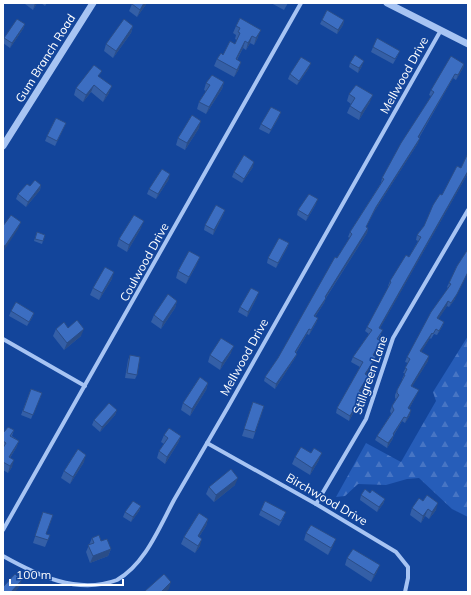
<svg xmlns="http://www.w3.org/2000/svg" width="471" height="595" font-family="Mulish,sans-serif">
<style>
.forest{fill:url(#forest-firs)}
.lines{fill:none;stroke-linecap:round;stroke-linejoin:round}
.minor{stroke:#a7c4f3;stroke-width:4}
.tertiary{stroke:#a7c4f3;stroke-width:7}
.wall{fill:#345fa7}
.shaded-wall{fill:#2a4d88}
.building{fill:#3c6ec2;stroke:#2a4d88}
.labels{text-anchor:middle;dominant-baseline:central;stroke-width:3.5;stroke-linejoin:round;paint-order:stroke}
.street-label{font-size:12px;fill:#fff;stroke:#13459b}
</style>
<defs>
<pattern id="forest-firs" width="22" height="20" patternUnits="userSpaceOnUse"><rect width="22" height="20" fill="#265db9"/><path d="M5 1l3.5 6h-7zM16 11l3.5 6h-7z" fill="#4775c4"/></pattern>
</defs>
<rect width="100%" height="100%" fill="#13459b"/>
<polygon class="forest" points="468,336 468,517 452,509 419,478 407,479 386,485 358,484 345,496 336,497 366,443 401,462 436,401 433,392"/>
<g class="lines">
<g class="minor">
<polyline points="3,339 85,386"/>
<polyline points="207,443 316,504 396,552 408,567 408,578 405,592"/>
<polyline points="316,504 366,419 393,338 468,210"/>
<polyline points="3,530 301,3"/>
<path d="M 3,556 C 37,575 77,595 117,580 C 145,564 159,528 174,500 C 192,469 210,438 228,407 C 298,281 370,156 441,30"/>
</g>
<g class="tertiary">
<polyline points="387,3 468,44"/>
<polyline points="3,146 93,3"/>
</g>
</g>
<g class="wall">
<polygon points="25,3 37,3 33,10 25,4"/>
<polygon points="41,3 47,3 45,6"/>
<polygon points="147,3 137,17 129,11 132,4"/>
<polygon points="271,3 288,3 284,10"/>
<polygon points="322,20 344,20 343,25 337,34 320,24"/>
<polygon points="25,24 23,29 10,48 3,43 4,38"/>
<polygon points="133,26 131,33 113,58 104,51 106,44"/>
<polygon points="236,26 258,37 254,45 250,43 246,50 243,48 237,60 239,69 234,77 214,66 217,59 223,55 235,44 237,40 235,39 236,35 233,33"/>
<polygon points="373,47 398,55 393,64 371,52"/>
<polygon points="350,63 362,66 358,73 349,67"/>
<polygon points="464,64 463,68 456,80 453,78 419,138 418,143 374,212 366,227 368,228 367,233 326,298 324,303 315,317 318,318 316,323 309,335 307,334 296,353 297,354 295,358 275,389 264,381 265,377 278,358 337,258 350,238 348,237 350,232 381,183 382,178 431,96 429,95 431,90"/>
<polygon points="309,68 297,85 288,79 290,74"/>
<polygon points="100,77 109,93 103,102 91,92 83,102 74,95 76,88"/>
<polygon points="224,82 222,89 206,114 197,109 199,102 206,91 204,90 206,83"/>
<polygon points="349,94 370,102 359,120 347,113 351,104 347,101"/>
<polygon points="279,117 269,134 259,129 261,124"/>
<polygon points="66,123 55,146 45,141 47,136"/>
<polygon points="199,128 185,150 176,145 178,138"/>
<polygon points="253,167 242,183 232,177 234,172"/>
<polygon points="468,173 380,328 381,335 378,340 379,346 373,355 374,361 366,375 368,376 367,381 360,392 361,398 349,421 336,413 337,408 360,367 351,362 353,357 369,334 365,331 367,327 389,286 388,286 390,281 409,257 418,241 416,240 417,235 424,226 442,195"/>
<polygon points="169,179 156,199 147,194 149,189"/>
<polygon points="41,185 40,190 26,207 16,199 18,194 30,186"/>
<polygon points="316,204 306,221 297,215 298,210"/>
<polygon points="225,210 223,215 213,235 204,230 205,225"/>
<polygon points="141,228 127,252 117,246 119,239"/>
<polygon points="37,232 45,235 42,244 34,241"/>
<polygon points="289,243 287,248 276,268 267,263 268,258"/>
<polygon points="197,264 186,284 176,278 178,271"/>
<polygon points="457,266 455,299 449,307 447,306 438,319 444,322 442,327 437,335 434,334 431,339 430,338 421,352 428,361 412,386 417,394 409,409 410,415 405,423 402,421 394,435 392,440 387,448 375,440 377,436 391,414 390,411 392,406 396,399 395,398 395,395 397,390 403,380 402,379 405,373 403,373 408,363 405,362 407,357 448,288 447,287 449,283"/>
<polygon points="112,279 99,300 90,295 93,288"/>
<polygon points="257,297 247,317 238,312 240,307"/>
<polygon points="177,301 175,308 161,329 151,322 154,315"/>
<polygon points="11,311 34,313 32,318 27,326 9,316"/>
<polygon points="68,328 81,336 64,350 53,336 56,329"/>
<polygon points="231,353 220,370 208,362 210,355"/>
<polygon points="130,355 137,375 135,379 125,378 128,360"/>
<polygon points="208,383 206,390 190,416 181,410 183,403"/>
<polygon points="31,389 42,393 31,419 21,415"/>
<polygon points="253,402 264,406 253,439 242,436"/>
<polygon points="117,410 115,415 100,432 92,425 94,420"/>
<polygon points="14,430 12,436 19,441 16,448 10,458 12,467 8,473 3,470 3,432 4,432"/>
<polygon points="164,435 181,436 178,443 165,464 157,458 159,451 164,444 161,442"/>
<polygon points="295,457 319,460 310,475 292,464"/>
<polygon points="84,462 70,484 61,478 64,471"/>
<polygon points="235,485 214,502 206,494 209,487"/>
<polygon points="370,493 385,499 383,504 377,512 360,500 361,495"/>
<polygon points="141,506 139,511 131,522 123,517 125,512"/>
<polygon points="412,508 436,510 429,519 425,516 421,523 410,515"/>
<polygon points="261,510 284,517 279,526 259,515"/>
<polygon points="43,512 46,534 50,535 45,547 33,543"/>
<polygon points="208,519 206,526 199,537 200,546 195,553 181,544 184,537"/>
<polygon points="306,533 333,546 328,555 304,540"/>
<polygon points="92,538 101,541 111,549 108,556 90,563 86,552"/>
<polygon points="347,558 377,572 371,582 345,565"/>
</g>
<g class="shaded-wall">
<polygon points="35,3 37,3 33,10"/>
<polygon points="144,3 147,3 137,17 140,10"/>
<polygon points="344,20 343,25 337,34 338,30"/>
<polygon points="25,24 23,29 10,48 12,43"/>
<polygon points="133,26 131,33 113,58 116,51"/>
<polygon points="261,30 258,37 254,45 256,38"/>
<polygon points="252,36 250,43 246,50 248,43"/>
<polygon points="245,41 243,48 233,66 236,59"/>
<polygon points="364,61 362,66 358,73 359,68"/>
<polygon points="241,62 239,69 234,77 237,70"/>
<polygon points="311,63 309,68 297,85 299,81"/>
<polygon points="464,64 463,68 456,80 458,75"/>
<polygon points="455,74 453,78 416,142 418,137"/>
<polygon points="224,82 222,89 206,114 209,107"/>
<polygon points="94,85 91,92 83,102 86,95"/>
<polygon points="112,86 109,93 103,102 106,95"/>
<polygon points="373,95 370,102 359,120 361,113"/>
<polygon points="281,112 279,117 269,134 271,130"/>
<polygon points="201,121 199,128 185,150 187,143"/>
<polygon points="420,138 418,143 374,212 364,231 376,207"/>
<polygon points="254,162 253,167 242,183 244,179"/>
<polygon points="468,171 468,173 378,332 379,328"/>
<polygon points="170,174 169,179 156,199 158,194"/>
<polygon points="41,185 40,190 26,207 28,202"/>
<polygon points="318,199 316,204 306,221 308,216"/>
<polygon points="225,210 223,215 213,235 214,230"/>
<polygon points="144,221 141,228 127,252 129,245"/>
<polygon points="21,222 18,229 3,252 5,246"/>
<polygon points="368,228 367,233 323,302 325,297"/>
<polygon points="289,243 287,248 276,268 278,263"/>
<polygon points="200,257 197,264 186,284 189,277"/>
<polygon points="114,272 112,279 99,300 102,293"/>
<polygon points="468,272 468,273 455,299 449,307 451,303"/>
<polygon points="259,292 257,297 247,317 248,312"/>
<polygon points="326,298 324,303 312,321 314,316"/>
<polygon points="177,301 175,308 161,329 163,322"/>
<polygon points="448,301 447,306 436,323 437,318"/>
<polygon points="34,313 32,318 27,326 29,322"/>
<polygon points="318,318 316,323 309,335 311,330"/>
<polygon points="444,322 442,327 437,335 439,331"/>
<polygon points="84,329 81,336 64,350 67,343"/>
<polygon points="309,329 307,334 293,357 295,352"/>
<polygon points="432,333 430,338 419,356 420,351"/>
<polygon points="381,341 379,346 371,360 373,355"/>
<polygon points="234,346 231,353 220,370 222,363"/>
<polygon points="297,354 295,358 275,389 276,384"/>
<polygon points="429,356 428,361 410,390 411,386"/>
<polygon points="376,357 374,361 364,379 365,374"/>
<polygon points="368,376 367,381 358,396 359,391"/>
<polygon points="208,383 206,390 190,416 192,409"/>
<polygon points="419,390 417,394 407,413 408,408"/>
<polygon points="363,393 361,398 349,421 350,416"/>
<polygon points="117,410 115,415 100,432 102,427"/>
<polygon points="411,410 410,415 405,423 407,418"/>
<polygon points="404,417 402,421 391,439 393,434"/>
<polygon points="394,435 392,440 387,448 388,443"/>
<polygon points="181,436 178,443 165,464 167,457"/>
<polygon points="19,441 16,448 6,464 9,457"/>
<polygon points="322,453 319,460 310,475 312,468"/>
<polygon points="86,455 84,462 70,484 73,477"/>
<polygon points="14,460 12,467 8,473 10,466"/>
<polygon points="238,478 235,485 214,502 216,495"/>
<polygon points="385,499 383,504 377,512 379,507"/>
<polygon points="438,503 436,510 429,519 432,512"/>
<polygon points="141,506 139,511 131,522 133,517"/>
<polygon points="428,509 425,516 421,523 423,516"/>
<polygon points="208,519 206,526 195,543 198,536"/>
<polygon points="202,539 200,546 195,553 198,546"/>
<polygon points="336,539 333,546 328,555 331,548"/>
<polygon points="111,549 108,556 90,563 93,556"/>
<polygon points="380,565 377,572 371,582 374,575"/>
<polygon points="22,580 19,587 15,592 11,592"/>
<polygon points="171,582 169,589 166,592 161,592"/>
</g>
<g class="building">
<polygon points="132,3 144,3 140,10 132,4"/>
<polygon points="327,10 344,20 338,30 322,20"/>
<polygon points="240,18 261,30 256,38 252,36 248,43 245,41 236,59 241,62 237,70 217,59 221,53 223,55 230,41 235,44 240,33 238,32 240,28 236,26"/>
<polygon points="17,19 25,24 12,43 4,38"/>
<polygon points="124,19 133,26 116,51 106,44"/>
<polygon points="377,38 400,51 395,59 373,47"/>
<polygon points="355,55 364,61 359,68 350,63"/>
<polygon points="451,56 464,64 458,75 455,74 418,137 420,138 376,207 366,227 368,228 325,297 326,298 314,316 318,318 311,330 309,329 295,352 297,354 276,384 265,377 278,358 335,257 337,258 352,234 350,232 384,179 382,178 401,143 434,92 431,90"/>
<polygon points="301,57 311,63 299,81 290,74"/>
<polygon points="94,65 102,71 98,76 112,86 106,95 94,85 86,95 76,88"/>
<polygon points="212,75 224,82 209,107 199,102 210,85 206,83"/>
<polygon points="356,85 373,95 361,113 350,106 355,98 349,94"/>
<polygon points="271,107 281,112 271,130 261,124"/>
<polygon points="192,115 201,121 187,143 178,138"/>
<polygon points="56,118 66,123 57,141 47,136"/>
<polygon points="468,153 468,171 379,328 383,330 377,339 381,341 373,355 376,357 365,374 368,376 359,391 363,393 350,416 337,408 363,362 353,357 372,330 367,327 391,282 390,281 406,255 409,257 421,237 417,235 424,226 433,205 440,194 442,195 457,166 461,168"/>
<polygon points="244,155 254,162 244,179 234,172"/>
<polygon points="162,169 170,174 158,194 149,189"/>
<polygon points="35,180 41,185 28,202 18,194 27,184 30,186"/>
<polygon points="309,194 318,199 308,216 298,210"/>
<polygon points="216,205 225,210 214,230 205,225"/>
<polygon points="11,215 21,222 5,246 3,245 3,226"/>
<polygon points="134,215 144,221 129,245 119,239"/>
<polygon points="37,232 45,235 43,241 35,239"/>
<polygon points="279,238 289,243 278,263 268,258"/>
<polygon points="468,249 468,272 457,294 451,303 448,301 437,318 444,322 439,331 436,329 433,334 432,333 420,351 429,356 411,386 419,390 408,408 411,410 407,418 404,417 393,434 394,435 388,443 377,436 394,410 392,406 399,395 397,393 397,390 405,375 404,375 407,369 405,368 410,359 407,357 431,312 451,284 449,283 457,266"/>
<polygon points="189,251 200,257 189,277 178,271"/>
<polygon points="105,267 114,272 102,293 93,288"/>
<polygon points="251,288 259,292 248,312 240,307"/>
<polygon points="168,294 177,301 163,322 154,315"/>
<polygon points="16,302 34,313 29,322 11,311"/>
<polygon points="77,320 84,329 67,343 56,329 64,322 68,328"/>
<polygon points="221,338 234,346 222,363 210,355"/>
<polygon points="130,355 140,357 137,375 127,373"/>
<polygon points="200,377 208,383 192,409 183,403"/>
<polygon points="31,389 42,393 33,415 23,411"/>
<polygon points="253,402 264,406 255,432 244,429"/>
<polygon points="109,403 117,410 102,427 94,420"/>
<polygon points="8,427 14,430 10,436 19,441 9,457 14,460 10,466 3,462 3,448 6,443 3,441 3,432 4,432"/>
<polygon points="169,428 181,436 167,457 159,451 168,438 164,435"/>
<polygon points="301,447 311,453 314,448 322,453 312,468 295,457"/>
<polygon points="78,449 86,455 73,477 64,471"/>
<polygon points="231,469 238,478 216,495 209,487"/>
<polygon points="365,489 370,493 372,490 385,499 379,507 361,495"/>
<polygon points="427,495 438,503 432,512 428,509 423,516 412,508 419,498 423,501"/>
<polygon points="133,501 141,506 133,517 125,512"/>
<polygon points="265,501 286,512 281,521 261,510"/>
<polygon points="43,512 53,515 46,534 50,535 48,540 35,536"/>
<polygon points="199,513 208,519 198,536 202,539 198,546 184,537"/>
<polygon points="311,525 336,539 331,548 306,533"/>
<polygon points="99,535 101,541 107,539 111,549 93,556 88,545 94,543 92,538"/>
<polygon points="353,549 380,565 374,575 347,558"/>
<polygon points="15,574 22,580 11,592 3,592 3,587"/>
<polygon points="164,574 171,582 161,592 146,592 145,591"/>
</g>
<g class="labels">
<g class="street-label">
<text transform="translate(45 58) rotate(-58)">Gum Branch Road</text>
<text transform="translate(404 75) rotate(-61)">Mellwood Drive</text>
<text transform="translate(144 262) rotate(-61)">Coulwood Drive</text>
<text transform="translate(244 357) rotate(-61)">Mellwood Drive</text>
<text transform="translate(370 375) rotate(-71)">Stillgreen Lane</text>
<text transform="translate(327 499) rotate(30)">Birchwood Drive</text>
</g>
</g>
<rect width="471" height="595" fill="none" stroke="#ffffff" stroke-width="8"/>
<path d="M10 579v6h113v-6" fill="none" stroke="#ffffff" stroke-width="2"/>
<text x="16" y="579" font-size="12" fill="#ffffff" stroke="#13459b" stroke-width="3" paint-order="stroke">100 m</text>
</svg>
